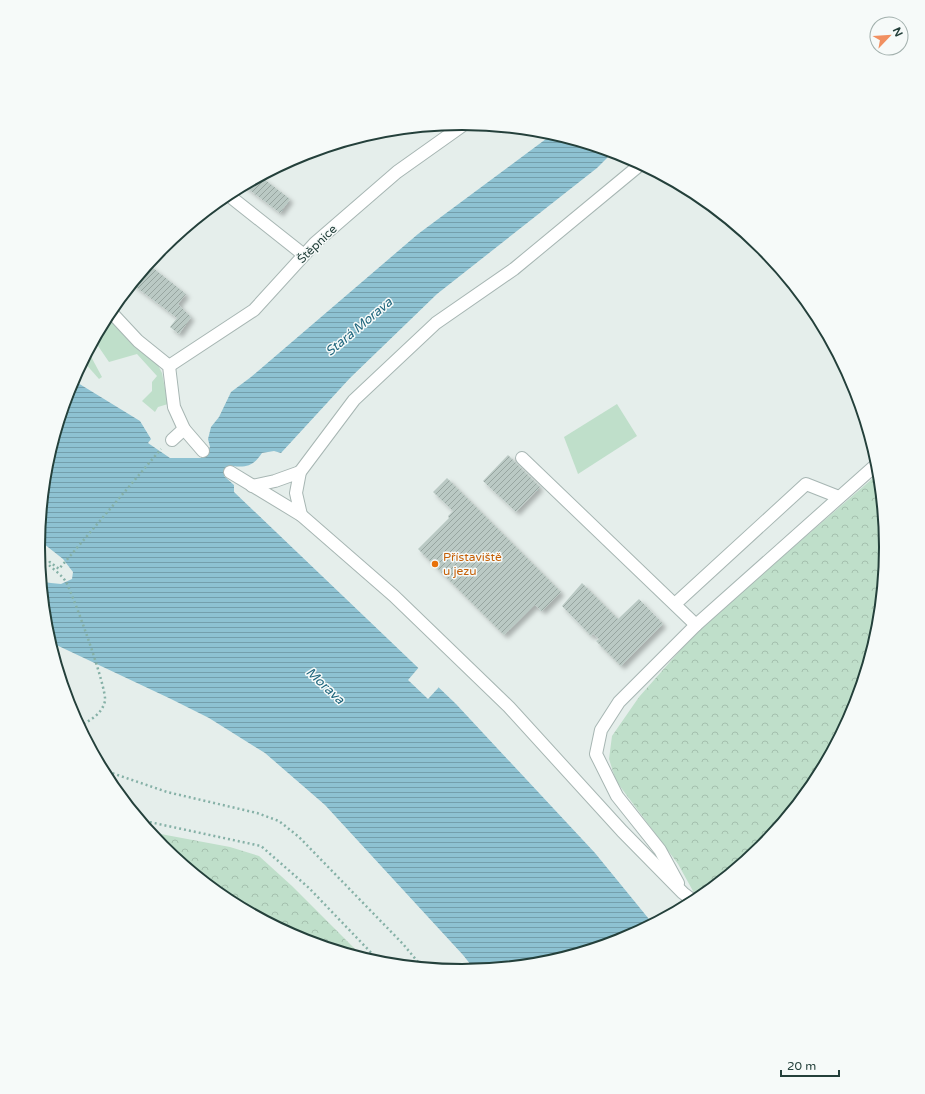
<svg xmlns="http://www.w3.org/2000/svg" width="925" height="1094" font-family="'Varela Round',sans-serif">
<style>
.green{fill:#bfdfca}
.forest{fill:url(#forest-crowns)}
.water{fill:url(#water-rules)}
.pier{fill:#e5eeeb}
.building{fill:url(#building-hatch);filter:url(#shadow)}
.lines{fill:none;stroke-linecap:round;stroke-linejoin:round}
.minor-casing{stroke:#a7b6b3;stroke-width:14}
.path{stroke:#86b1a7;stroke-width:2.5;stroke-dasharray:2 3;stroke-linecap:butt}
.minor{stroke:#fff;stroke-width:12}
.food-dot{fill:#e8710a;stroke:#f6faf9;stroke-width:1.5}
.labels{text-anchor:middle;dominant-baseline:central;stroke-width:3;stroke-linejoin:round;paint-order:stroke}
.street-label{font-size:12px;fill:#24403b;stroke:#f6faf9}
.food-label{font-size:12px;fill:#c56008;stroke:#f6faf9;text-anchor:start}
.water-label{font-size:13px;font-style:italic;fill:#1e657c;stroke:#f6faf9}
.rim{fill:none;stroke:#24403b;stroke-width:2}
</style>
<defs>
<pattern id="forest-crowns" width="20" height="18" patternUnits="userSpaceOnUse"><rect width="20" height="18" fill="#bfdfca"/><path d="M2 6a3 3 0 1 1 6 0M12 15a3 3 0 1 1 6 0" fill="none" stroke="#a4c0ae"/></pattern>
<pattern id="water-rules" width="6" height="5" patternUnits="userSpaceOnUse"><rect width="6" height="5" fill="#8ec2d2"/><path d="M0 2.5h6" fill="none" stroke="#749fac"/></pattern>
<pattern id="building-hatch" width="6" height="6" patternUnits="userSpaceOnUse"><rect width="6" height="6" fill="#bac9c4"/><path d="M-1 1l2-2M0 6l6-6M5 7l2-2" fill="none" stroke="#97a5a0"/></pattern>
<filter id="shadow"><feDropShadow dx="3.5" dy="3.5" stdDeviation="2" flood-color="#0004"/></filter>
</defs>
<rect width="100%" height="100%" fill="#e5eeeb"/>
<g class="green">
<polygon points="107,315 129,341 156,361 162,373 168,404 158,407 155,412 142,401 152,391 152,382 157,376 137,354 109,362 94,340"/>
<polygon points="88,351 102,377 99,379 83,361"/>
<polygon points="617,404 637,436 578,474 564,437"/>
</g>
<g class="forest">
<polygon points="880,472 887,547 879,630 855,710 815,783 763,847 698,900 678,864 616,781 609,759 612,736 639,697 699,629"/>
<polygon points="150,832 230,847 259,856 292,886 365,959 300,939 226,900 162,847"/>
</g>
<path class="water" d="M 554,133 L 614,151 L 597,168 L 437,294 L 350,378 L 281,453 L 274,451 L 262,453 C 254,465 247,468 233,466 L 224,476 L 234,485 L 234,492 L 456,704 L 595,853 L 653,924 L 625,939 L 545,963 L 475,970 L 463,955 L 325,805 L 265,753 L 209,718 L 171,699 L 50,642 L 46,630 L 41,582 L 61,584 L 72,579 L 73,572 L 63,559 L 39,540 L 46,464 L 73,380 L 140,421 L 151,439 L 148,443 L 170,458 L 201,458 L 210,447 L 208,439 L 211,427 L 219,417 L 231,392 L 251,377 L 418,234 Z"/>
<polygon class="pier" points="420,666 440,686 428,699 408,680"/>
<g class="building">
<polygon points="260,176 290,199 280,213 243,185"/>
<polygon points="148,264 186,294 178,304 191,317 179,334 170,327 177,318 132,284"/>
<polygon points="508,455 540,487 516,512 483,481"/>
<polygon points="447,478 561,592 542,611 535,605 504,635 418,549 449,518 448,516 453,511 433,492"/>
<polygon points="582,583 618,619 639,599 663,624 621,666 596,641 599,639 593,634 591,636 562,606"/>
</g>
<g class="lines">
<defs>
<g id="minor">
<polyline points="227,194 304,255"/>
<polyline points="110,311 138,341 169,366 174,407 184,429 172,440"/>
<polyline points="169,366 254,310 315,243 397,172 466,123"/>
<polyline points="184,429 203,451"/>
<polyline points="522,458 696,625 878,463"/>
<polyline points="230,472 301,515 394,596 509,707 622,831 683,893 695,902"/>
<polyline points="252,486 275,481 300,472"/>
<polyline points="301,515 296,493 300,472 354,400 436,323 514,269 641,164"/>
<polyline points="675,604 806,484 839,497"/>
<polyline points="678,883 660,850 617,796 596,754 601,730 619,702 696,625"/>
</g>
</defs>
<use href="#minor" class="minor-casing"/>
<g class="path">
<path d="M 79,726 C 90,721 102,714 105,701 C 107,688 74,597 66,582 C 62,575 54,570 48,564 L 50,562 L 59,569 L 161,449"/>
<polyline points="103,770 167,792 257,813 279,821 299,837 403,944 423,968"/>
<polyline points="140,820 261,846 309,888 382,964"/>
</g>
<use href="#minor" class="minor"/>
</g>
<circle class="food-dot" cx="435" cy="564" r="4"/>
<g class="labels">
<g class="street-label">
<text transform="translate(317 244) rotate(-44)">Štěpnice</text>
</g>
<g class="food-label">
<text x="443" y="557">Přístaviště<tspan x="443" dy="14">u jezu</tspan></text>
</g>
<g class="water-label">
<text transform="translate(359 327) rotate(-40)">Stará Morava</text>
<text transform="translate(325 686) rotate(43)">Morava</text>
</g>
</g>
<path d="M0 0H925V1094H0ZM45 547a417 417 0 1 1 834 0a417 417 0 1 1-834 0Z" fill="#f6faf9" fill-rule="evenodd"/>
<path class="rim" d="M45 547a417 417 0 1 1 834 0a417 417 0 1 1-834 0Z"/>
<g transform="translate(889 36) rotate(65)"><circle r="19" fill="#f6faf9" stroke="#a2b0ad"/>
<path d="M0-3L7 15L0 10L-7 15Z" fill="#f19061"/>
<text y="-6" font-size="11" font-weight="bold" text-anchor="middle" fill="#24403b">N</text>
</g>
<path d="M781 1070v6h58v-6" fill="none" stroke="#24403b" stroke-width="2"/>
<text x="787" y="1070" font-size="12" fill="#24403b" stroke="#f6faf9" stroke-width="3" paint-order="stroke">20 m</text>
</svg>
